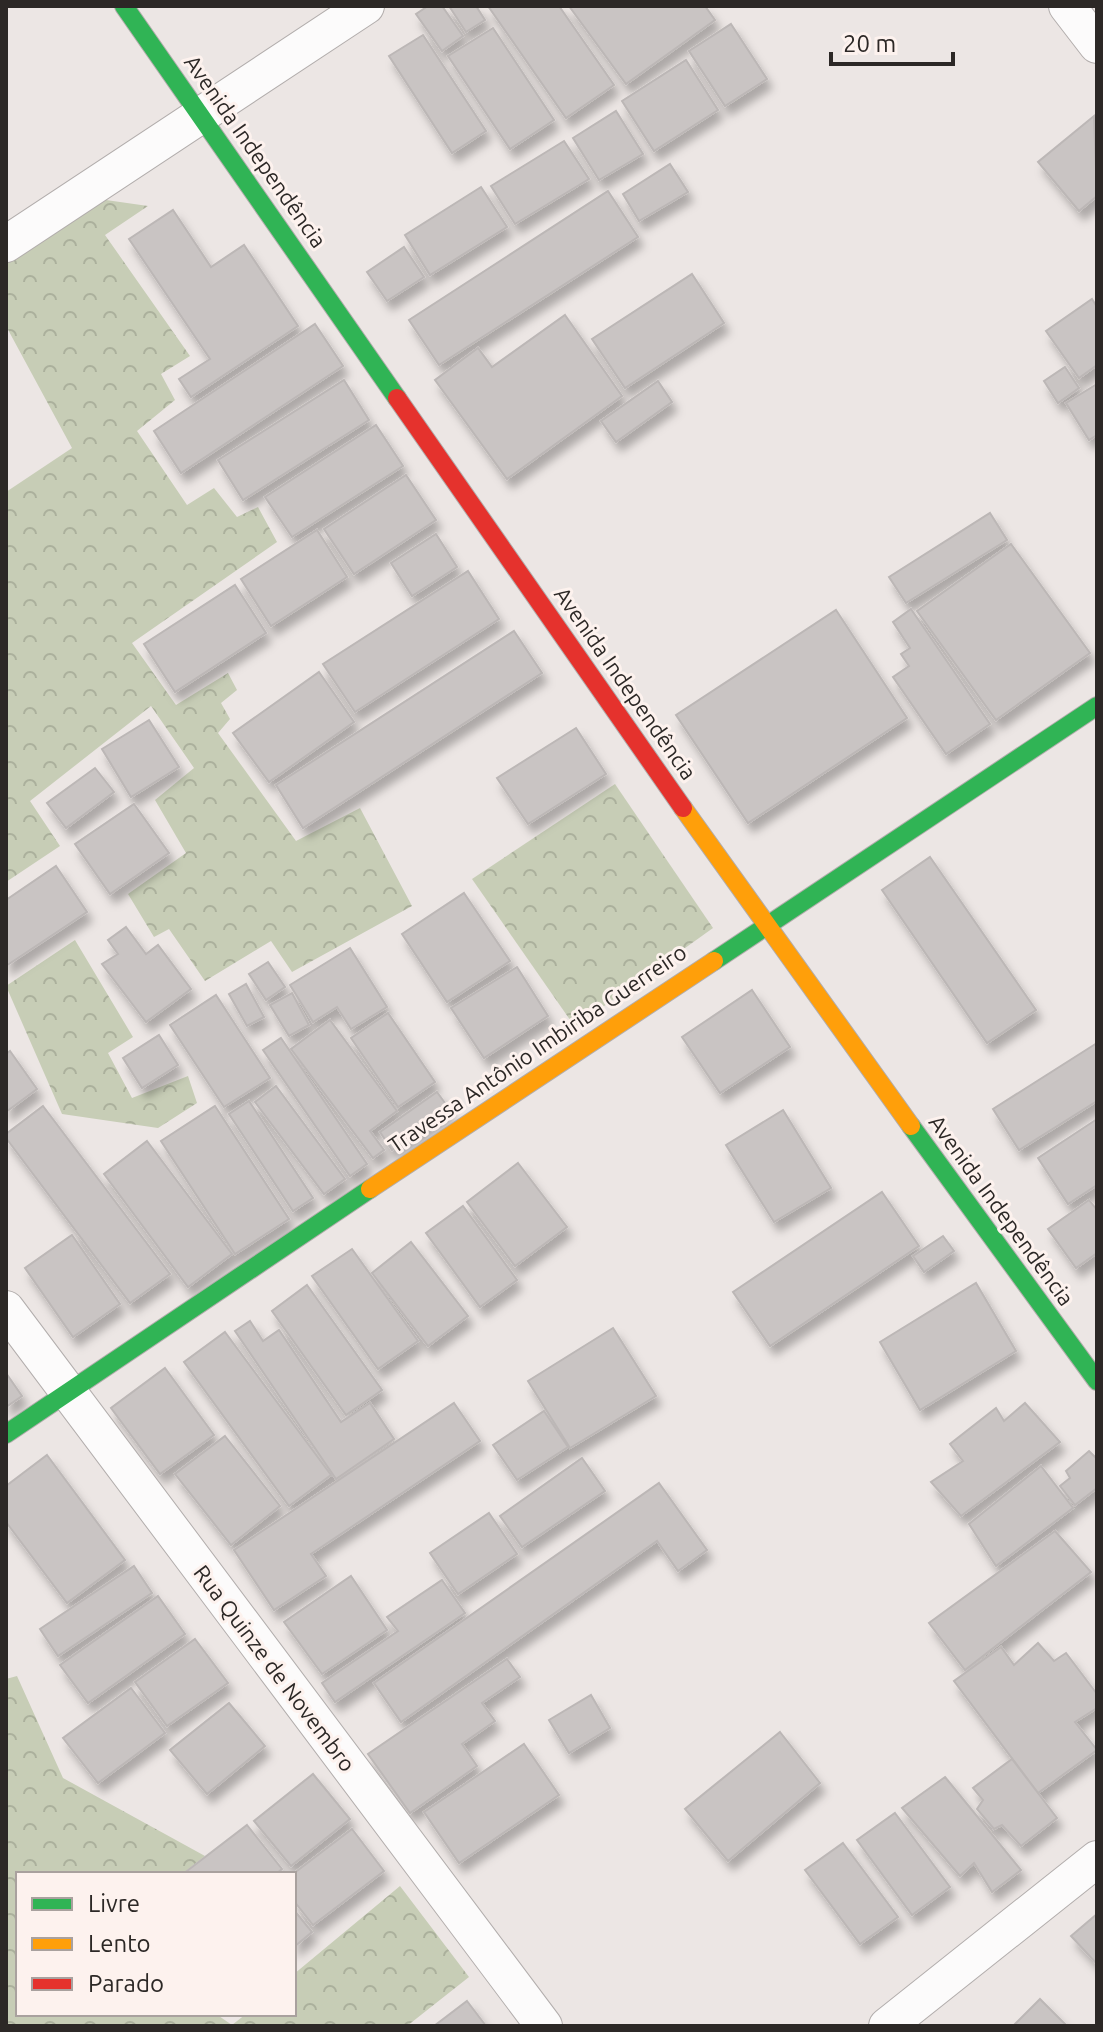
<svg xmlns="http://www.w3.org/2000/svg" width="1103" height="2032" font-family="Ubuntu,sans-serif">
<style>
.forest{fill:url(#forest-crowns)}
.building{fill:#c9c4c3;stroke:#bcb7b6;stroke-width:2;filter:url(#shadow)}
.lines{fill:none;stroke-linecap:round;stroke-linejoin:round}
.street-casing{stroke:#b2adac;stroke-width:38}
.fast-casing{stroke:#b2adac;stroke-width:20}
.slow-casing{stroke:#b2adac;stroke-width:20}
.jam-casing{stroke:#b2adac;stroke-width:20}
.street{stroke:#fcfbfb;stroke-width:36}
.fast{stroke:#30b455;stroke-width:18}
.slow{stroke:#ff9f0a;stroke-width:18}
.jam{stroke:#e5322d;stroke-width:18}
.labels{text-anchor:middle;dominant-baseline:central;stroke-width:6;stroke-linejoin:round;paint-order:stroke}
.street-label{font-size:22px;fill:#2c2826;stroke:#fdf2ee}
</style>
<defs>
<pattern id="forest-crowns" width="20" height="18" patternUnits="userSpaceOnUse" patternTransform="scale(2)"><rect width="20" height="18" fill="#c7cdb6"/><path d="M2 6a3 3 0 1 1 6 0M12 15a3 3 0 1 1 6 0" fill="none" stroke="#abb09c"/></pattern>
<filter id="shadow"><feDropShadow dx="5" dy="9" stdDeviation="4" flood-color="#0004"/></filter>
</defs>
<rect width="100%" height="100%" fill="#ece6e4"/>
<g class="forest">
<polygon points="92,198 148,206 105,235 190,356 161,374 175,400 137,431 187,505 214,488 237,517 258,507 277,542 132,643 176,705 228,673 237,690 221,703 230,719 218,733 296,841 360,808 412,906 292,972 271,941 205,981 169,929 154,937 128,894 186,853 155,800 194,768 151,706 30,801 60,846 6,882 6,492 72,448 6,326 6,262"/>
<polygon points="615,784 713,928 575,1027 472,879"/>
<polygon points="75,940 133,1037 108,1053 132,1098 188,1076 197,1103 158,1128 62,1114 6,986"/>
<polygon points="17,1676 63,1778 205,1856 182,1874 18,1874 18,2014 216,2014 232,2025 246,2014 294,2014 294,1974 400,1886 469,1977 407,2026 6,2026 6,1679"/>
</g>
<g class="building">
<polygon points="428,6 442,6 463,36 442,51 416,14"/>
<polygon points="449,6 476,6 485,20 466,32"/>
<polygon points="488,6 559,6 614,85 566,118"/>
<polygon points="569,6 705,6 715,20 626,84"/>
<polygon points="731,24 767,79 725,106 689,51"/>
<polygon points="493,28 554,120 510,149 448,56"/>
<polygon points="423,35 486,131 452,153 389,56"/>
<polygon points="686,60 718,110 654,151 622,101"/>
<polygon points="616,111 643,154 599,180 573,138"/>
<polygon points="1094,116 1097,196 1079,211 1038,162"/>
<polygon points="564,141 589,179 515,224 491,186"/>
<polygon points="670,164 688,192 639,221 623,194"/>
<polygon points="481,187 507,227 430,275 405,235"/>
<polygon points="608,191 638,237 439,365 409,320"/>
<polygon points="173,210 211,267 244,245 298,326 191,397 179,379 210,359 129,239"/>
<polygon points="404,247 424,277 387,301 367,272"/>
<polygon points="692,274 724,323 625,388 592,339"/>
<polygon points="1092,299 1097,307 1097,365 1079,378 1046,331"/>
<polygon points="565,315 622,396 507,479 435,380 478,348 492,367"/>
<polygon points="315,324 343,366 181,473 154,431"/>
<polygon points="1065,367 1079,388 1058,403 1044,381"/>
<polygon points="344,380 369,420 243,500 218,460"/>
<polygon points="658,381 672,402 616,442 601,421"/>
<polygon points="1097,384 1097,435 1089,440 1066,403"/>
<polygon points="376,425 403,466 292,537 265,497"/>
<polygon points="406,475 436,520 354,574 324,529"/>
<polygon points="990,513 1007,540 906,603 889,577"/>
<polygon points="317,530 347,577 271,626 241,579"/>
<polygon points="436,534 457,567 412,596 391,563"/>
<polygon points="1011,544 1090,653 996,720 917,611"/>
<polygon points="468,571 499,619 355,712 323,664"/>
<polygon points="235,585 266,633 175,692 144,644"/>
<polygon points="911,609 990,724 946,754 893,677 909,666 901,654 910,648 893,622"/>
<polygon points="836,610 907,718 748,823 676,715"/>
<polygon points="514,631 542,673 303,828 276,785"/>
<polygon points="319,672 354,722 269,782 233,733"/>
<polygon points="149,720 179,767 131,797 102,749"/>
<polygon points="576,728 606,774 528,824 497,778"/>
<polygon points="95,768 114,792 66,828 47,803"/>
<polygon points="134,804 169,853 110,894 75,844"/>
<polygon points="930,857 1036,1010 987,1043 882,890"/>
<polygon points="56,866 87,912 6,966 6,900"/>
<polygon points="464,893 510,961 447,1002 402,934"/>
<polygon points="126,927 146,954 158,945 191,989 146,1022 102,964 118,954 108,940"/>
<polygon points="350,948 387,1007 351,1029 337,1007 313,1022 290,985"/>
<polygon points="268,962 285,987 266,1000 249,974"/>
<polygon points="517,967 548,1016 484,1058 451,1008"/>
<polygon points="246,984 264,1017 247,1026 229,994"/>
<polygon points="752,990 790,1047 720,1093 682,1037"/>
<polygon points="292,993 309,1025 289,1036 270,1005"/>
<polygon points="216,995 270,1078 224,1107 170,1025"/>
<polygon points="388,1013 435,1082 398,1107 351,1038"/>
<polygon points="330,1020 397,1111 370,1131 384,1150 373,1158 291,1049"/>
<polygon points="159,1035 178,1065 142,1088 123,1058"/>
<polygon points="281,1038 367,1164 350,1176 263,1050"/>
<polygon points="1097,1043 1097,1101 1019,1150 993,1109"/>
<polygon points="10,1051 37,1089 6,1112 6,1054"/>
<polygon points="276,1086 345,1179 324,1194 255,1102"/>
<polygon points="437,1092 450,1110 392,1150 380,1132"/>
<polygon points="249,1101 313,1198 293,1211 229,1114"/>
<polygon points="43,1106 170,1274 130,1303 6,1138 6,1134"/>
<polygon points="215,1106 289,1219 235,1254 161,1141"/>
<polygon points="783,1110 831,1188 774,1222 726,1145"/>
<polygon points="1097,1119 1097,1185 1068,1204 1038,1158"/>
<polygon points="147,1141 232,1254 188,1287 104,1174"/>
<polygon points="518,1163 567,1227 515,1266 467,1202"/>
<polygon points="882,1192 919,1246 770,1346 733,1292"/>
<polygon points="1089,1200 1097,1210 1097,1253 1076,1268 1048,1229"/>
<polygon points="463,1206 517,1280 480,1307 426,1233"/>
<polygon points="72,1235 120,1304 73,1337 25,1268"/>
<polygon points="943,1236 954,1251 924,1272 913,1256"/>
<polygon points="411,1242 468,1316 428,1346 372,1273"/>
<polygon points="352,1249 418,1341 378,1369 312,1276"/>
<polygon points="976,1283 1016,1351 920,1410 880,1342"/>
<polygon points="307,1285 382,1390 346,1415 272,1311"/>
<polygon points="250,1321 263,1341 279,1330 341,1422 370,1403 394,1439 336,1479 235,1331"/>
<polygon points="613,1328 656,1396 570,1448 528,1381"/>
<polygon points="225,1332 331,1475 289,1506 184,1362"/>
<polygon points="165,1368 214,1435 160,1474 111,1408"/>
<polygon points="6,1373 22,1396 6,1407"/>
<polygon points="454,1403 480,1441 311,1554 326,1576 274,1610 234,1550"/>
<polygon points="1025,1403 1060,1442 961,1516 931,1482 963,1461 950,1444 996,1408 1004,1421"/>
<polygon points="544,1411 568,1447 517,1480 493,1445"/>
<polygon points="225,1436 280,1506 231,1545 175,1474"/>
<polygon points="1089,1451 1097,1459 1097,1488 1075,1505 1060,1486 1070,1478 1066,1471"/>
<polygon points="47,1455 125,1560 67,1603 6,1522 6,1486"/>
<polygon points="582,1458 605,1491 522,1547 500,1516"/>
<polygon points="1041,1466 1073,1508 996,1566 969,1524"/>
<polygon points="659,1483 707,1550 678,1571 657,1541 401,1722 374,1683"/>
<polygon points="489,1513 517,1554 458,1594 430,1553"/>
<polygon points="1055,1531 1091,1572 965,1670 929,1623"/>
<polygon points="134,1566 152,1593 58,1656 40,1629"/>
<polygon points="351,1576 387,1630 322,1674 284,1622"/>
<polygon points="442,1580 465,1613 335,1702 322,1683 398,1631 387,1617"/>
<polygon points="158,1596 185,1634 88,1703 60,1665"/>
<polygon points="195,1639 228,1683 167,1726 135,1682"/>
<polygon points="1038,1643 1054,1661 1066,1653 1097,1694 1097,1708 1075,1722 1097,1750 1038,1793 954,1681 1001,1647 1014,1665"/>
<polygon points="507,1659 520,1677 482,1703 495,1721 462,1744 477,1766 410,1813 368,1754"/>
<polygon points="131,1688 165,1733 98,1783 63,1738"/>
<polygon points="591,1695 610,1728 569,1753 549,1720"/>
<polygon points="229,1703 265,1746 207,1794 170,1750"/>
<polygon points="780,1732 820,1783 728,1861 685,1809"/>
<polygon points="524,1744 559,1795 459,1863 424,1812"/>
<polygon points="1012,1759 1057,1818 1021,1846 1002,1825 994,1829 977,1809 983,1800 973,1788"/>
<polygon points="313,1774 350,1819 291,1866 254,1821"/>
<polygon points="945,1777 1021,1870 992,1892 974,1863 960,1876 902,1808"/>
<polygon points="895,1813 950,1887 912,1915 857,1840"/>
<polygon points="247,1825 282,1869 276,1874 183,1874"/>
<polygon points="352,1829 384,1871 313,1925 294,1901 293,1874"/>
<polygon points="843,1843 898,1917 860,1944 805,1870"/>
<polygon points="294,1910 312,1932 294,1947"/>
<polygon points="1097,1914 1097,1964 1071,1936"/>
<polygon points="1040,1999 1067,2026 1013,2026"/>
<polygon points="467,2001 486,2026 434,2026"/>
</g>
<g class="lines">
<defs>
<g id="street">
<polyline points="1067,6 1097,45"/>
<polyline points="6,244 366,6"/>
<polyline points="6,1309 544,2026"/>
<polyline points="887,2026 1097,1859"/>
</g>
<g id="fast">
<polyline points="124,6 397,398"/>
<polyline points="714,961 1097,706"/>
<polyline points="911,1126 1097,1381"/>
<polyline points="6,1434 370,1189"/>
</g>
<g id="slow">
<polyline points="683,808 911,1126"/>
<polyline points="370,1189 714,961"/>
</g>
<polyline id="jam" points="397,398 683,808"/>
</defs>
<use href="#street" class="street-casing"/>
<use href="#fast" class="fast-casing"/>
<use href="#slow" class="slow-casing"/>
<use href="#jam" class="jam-casing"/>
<use href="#street" class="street"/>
<use href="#fast" class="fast"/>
<use href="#slow" class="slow"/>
<use href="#jam" class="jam"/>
</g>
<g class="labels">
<g class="street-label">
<text transform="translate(256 151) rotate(55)">Avenida Independência</text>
<text transform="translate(626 683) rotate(55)">Avenida Independência</text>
<text transform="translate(537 1048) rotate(-34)">Travessa Antônio Imbiriba Guerreiro</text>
<text transform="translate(1002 1210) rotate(54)">Avenida Independência</text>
<text transform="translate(275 1668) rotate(53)">Rua Quinze de Novembro</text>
</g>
</g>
<rect width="1103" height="2032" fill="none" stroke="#2c2826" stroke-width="16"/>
<rect x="16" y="1872" width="280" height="144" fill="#fdf2ee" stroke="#a9a19e" stroke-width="2"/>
<rect x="32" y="1898" width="40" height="12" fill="#30b455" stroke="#a9a19e" stroke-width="2"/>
<text x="88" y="1912" font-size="24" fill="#2c2826">Livre</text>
<rect x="32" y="1938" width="40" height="12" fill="#ff9f0a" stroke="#a9a19e" stroke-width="2"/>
<text x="88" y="1952" font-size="24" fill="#2c2826">Lento</text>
<rect x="32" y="1978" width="40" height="12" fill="#e5322d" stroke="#a9a19e" stroke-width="2"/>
<text x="88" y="1992" font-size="24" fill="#2c2826">Parado</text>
<path d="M831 52v12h122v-12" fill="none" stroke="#2c2826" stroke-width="4"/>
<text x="843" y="52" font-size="24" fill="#2c2826" stroke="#fdf2ee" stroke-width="6" paint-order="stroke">20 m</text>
</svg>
